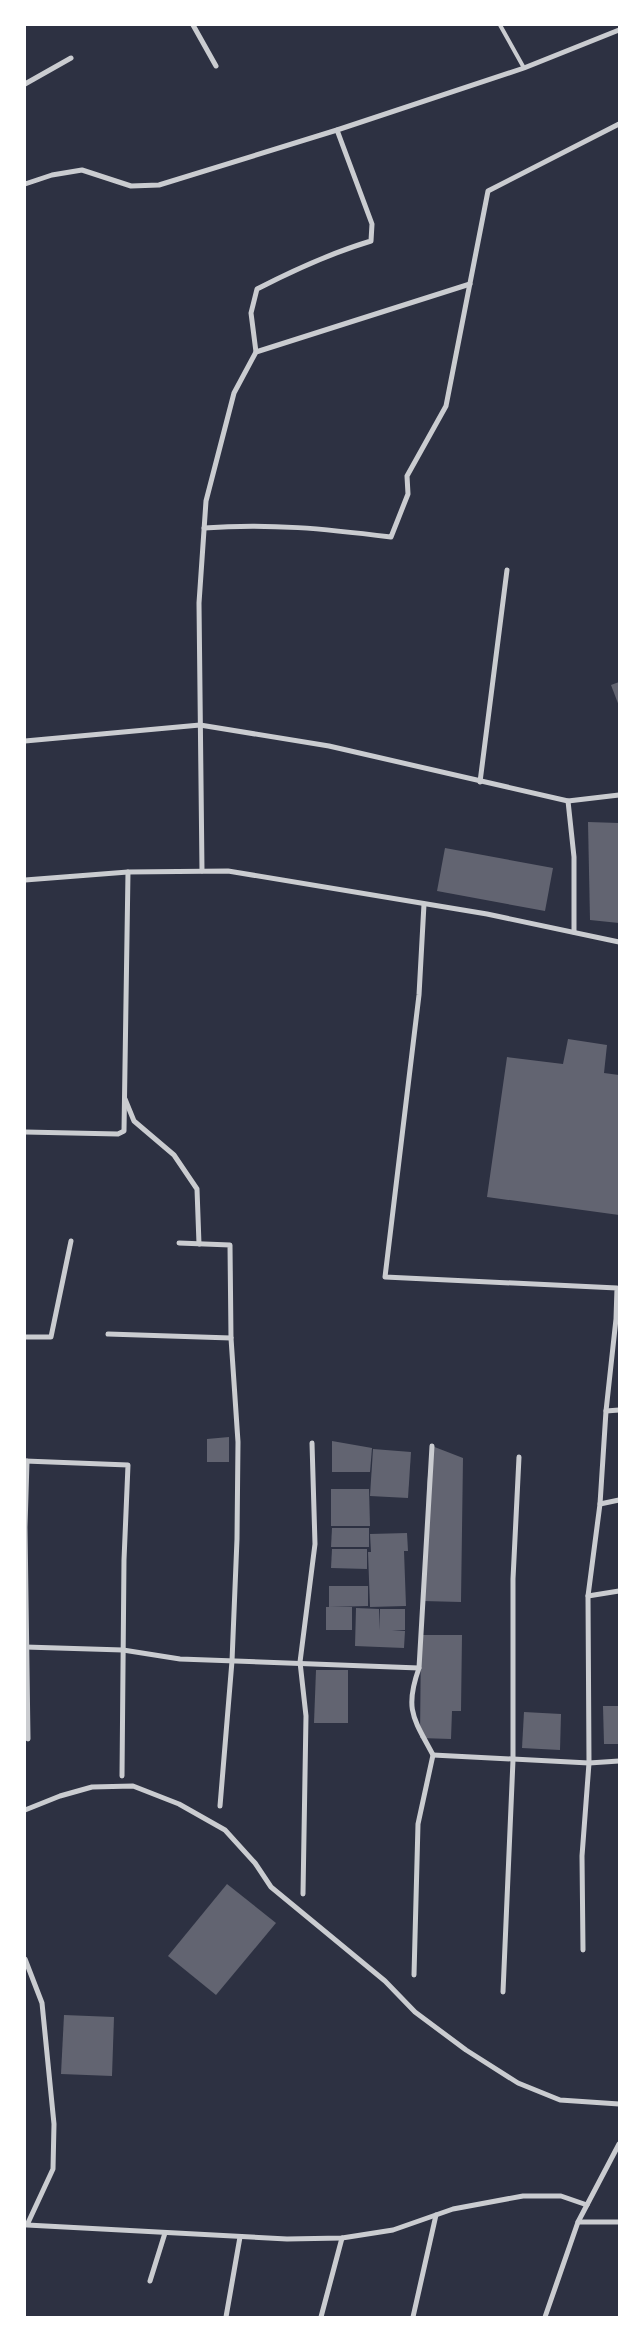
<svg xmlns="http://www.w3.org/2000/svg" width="644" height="2342" font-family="'Archivo Narrow',sans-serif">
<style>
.building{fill:#626471}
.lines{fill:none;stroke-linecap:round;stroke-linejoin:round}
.service{stroke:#caccd0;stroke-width:4}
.minor{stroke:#caccd0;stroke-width:5}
</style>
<rect width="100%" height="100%" fill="#2d3142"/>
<g class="building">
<polygon points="619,682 619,706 611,685"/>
<polygon points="588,822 619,823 619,923 590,920"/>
<polygon points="445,848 553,868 545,911 437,891"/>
<polygon points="568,1039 607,1045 604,1073 619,1075 619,1215 487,1197 507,1057 563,1064"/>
<polygon points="229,1437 229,1462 207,1462 207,1439"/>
<polygon points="332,1441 372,1448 370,1472 332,1472"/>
<polygon points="432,1446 463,1458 461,1602 423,1601 425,1585 427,1483"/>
<polygon points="373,1449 411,1452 408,1498 370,1496"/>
<polygon points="331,1489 369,1489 370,1526 331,1526"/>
<polygon points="332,1528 369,1528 369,1547 331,1547"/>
<polygon points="407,1533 408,1551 404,1551 406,1606 370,1607 368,1552 371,1552 370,1534"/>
<polygon points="332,1549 367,1549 367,1569 331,1568"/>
<polygon points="329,1586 368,1586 368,1606 329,1607"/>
<rect x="326" y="1607" width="26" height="23"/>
<polygon points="356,1608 379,1609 379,1630 380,1609 405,1609 405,1630 392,1630 405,1631 404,1648 355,1646"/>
<polygon points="421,1635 462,1635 461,1711 452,1711 451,1739 420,1738"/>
<polygon points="316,1670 348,1670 348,1723 314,1723"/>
<polygon points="603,1706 619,1706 619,1744 604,1744"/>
<polygon points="524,1712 561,1714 560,1750 522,1748"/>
<polygon points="227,1884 276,1923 216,1995 168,1956"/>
<polygon points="64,2015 114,2017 112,2076 61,2074"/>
</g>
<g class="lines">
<polyline class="service" points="500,25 524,68"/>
<g class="minor">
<polyline points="193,25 216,66"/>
<polyline points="25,84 71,58"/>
<polyline points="25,184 52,175 82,170 131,186 159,185 337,130 524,68 619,30"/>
<path d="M 256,352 L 251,313 L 257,289 C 294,270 331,253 371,241 L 372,224 L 337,130"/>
<path d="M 204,528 C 270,523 326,529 391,537 L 408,494 L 407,476 L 446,406 L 488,191 L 619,124"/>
<polyline points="25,741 200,725 329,746 568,801 619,795"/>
<polyline points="480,782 507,570"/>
<polyline points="568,801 574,857 574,932"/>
<polyline points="202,871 199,603 206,501 234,393 256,352 470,284"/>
<polyline points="25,880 128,872 228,871 487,914 619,942"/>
<polyline points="424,904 419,995 385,1277 617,1288 616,1319 606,1411 600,1504 588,1596 589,1763 582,1856 583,1950"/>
<polyline points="125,1099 134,1121 174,1155 197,1189 199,1244"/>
<polyline points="25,1132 118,1134 124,1131 128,872"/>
<polyline points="179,1243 230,1245 231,1338 238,1442 237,1539 232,1661 220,1806"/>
<polyline points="108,1334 231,1338"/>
<polyline points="25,1337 51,1337 71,1241"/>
<polyline points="606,1411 619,1410"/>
<polyline points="25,1461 128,1465 124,1560 122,1776"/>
<polyline points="27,1461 25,1527 28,1739"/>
<polyline points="600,1504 619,1500"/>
<polyline points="588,1596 619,1591"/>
<polyline points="25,1647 123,1650 180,1659 419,1668"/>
<polyline points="433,1755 589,1763 619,1761"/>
<polyline points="25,1810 60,1796 92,1787 133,1786 179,1804 225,1830 255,1863 271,1887 385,1981 415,2012 466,2050 518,2083 560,2100 619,2104"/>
<polyline points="303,1894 306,1716 300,1662 315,1544 312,1443"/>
<polyline points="25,1959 42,2003 54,2124 53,2169 27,2225 287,2239 342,2238 393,2230 453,2209 523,2196 561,2196 587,2205"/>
<path d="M 414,1975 L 418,1824 L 433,1755 C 414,1719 404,1710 419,1668 L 432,1446"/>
<polyline points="503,1992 513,1760 513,1579 519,1457"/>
<polyline points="578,2222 619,2222"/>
<polyline points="150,2281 165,2233"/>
<polyline points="226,2317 240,2237"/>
<polyline points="321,2317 342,2238"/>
<polyline points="413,2317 436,2215"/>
<polyline points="545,2317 578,2222 619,2144"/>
</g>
</g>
<rect width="644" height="2342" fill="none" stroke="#ffffff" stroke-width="52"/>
</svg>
